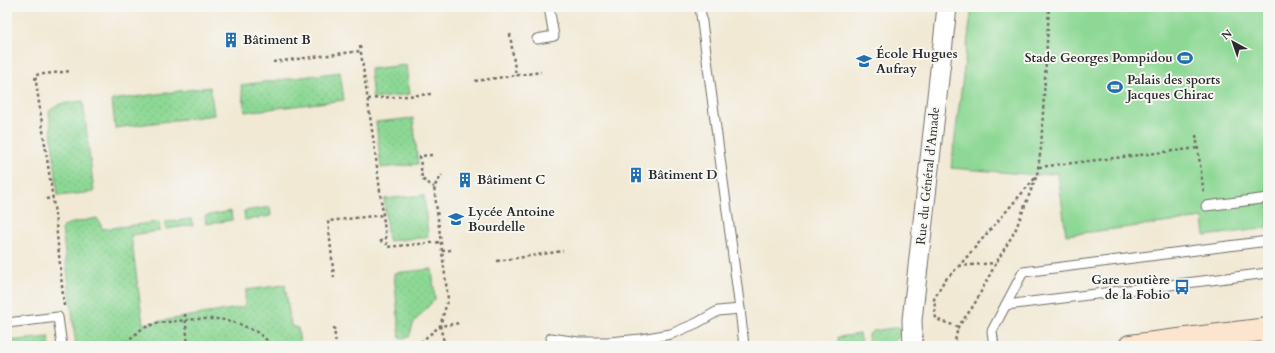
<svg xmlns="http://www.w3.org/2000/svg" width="1275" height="353" font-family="Cardo,serif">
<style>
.grass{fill:url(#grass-dots);stroke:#5c8260}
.pitch{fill:#8dd894;stroke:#5c8260}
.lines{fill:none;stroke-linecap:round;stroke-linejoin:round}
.service-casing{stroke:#706e66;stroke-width:11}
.minor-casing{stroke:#706e66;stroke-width:21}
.secondary-casing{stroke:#706e66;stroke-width:24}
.path{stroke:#706e66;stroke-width:2.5;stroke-dasharray:3 3;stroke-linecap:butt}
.service{stroke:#fff;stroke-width:9}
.minor{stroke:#fff;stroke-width:19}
.secondary{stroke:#fce5cf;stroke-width:22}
.labels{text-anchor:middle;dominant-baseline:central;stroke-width:4;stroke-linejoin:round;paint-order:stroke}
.poi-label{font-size:13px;font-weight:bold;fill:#2b2b2b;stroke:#f6f6f2;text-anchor:start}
.street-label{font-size:13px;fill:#2b2b2b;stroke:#f6f6f2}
</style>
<defs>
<pattern id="grass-dots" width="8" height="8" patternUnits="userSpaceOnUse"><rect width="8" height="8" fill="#8dd894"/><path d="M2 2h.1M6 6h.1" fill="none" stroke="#7aba80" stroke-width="1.8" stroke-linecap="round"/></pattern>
</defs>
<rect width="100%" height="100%" fill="#f6f6f2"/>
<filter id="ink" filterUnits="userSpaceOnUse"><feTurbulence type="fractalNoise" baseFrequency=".025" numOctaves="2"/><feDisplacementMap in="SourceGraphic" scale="8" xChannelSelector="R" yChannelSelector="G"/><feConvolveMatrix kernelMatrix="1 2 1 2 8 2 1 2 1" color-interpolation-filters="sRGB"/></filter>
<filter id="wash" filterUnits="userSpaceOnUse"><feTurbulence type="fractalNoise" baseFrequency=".012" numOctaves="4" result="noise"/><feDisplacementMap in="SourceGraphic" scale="16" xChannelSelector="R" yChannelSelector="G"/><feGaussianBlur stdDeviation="0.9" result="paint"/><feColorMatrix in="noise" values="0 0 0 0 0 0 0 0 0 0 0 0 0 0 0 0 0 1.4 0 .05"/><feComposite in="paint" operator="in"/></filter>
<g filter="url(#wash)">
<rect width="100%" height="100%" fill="#f1e9d4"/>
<g class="grass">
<polygon points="406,65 410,94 373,99 370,69"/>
<polygon points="340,72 344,100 245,112 241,85"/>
<polygon points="210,87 214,115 115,128 112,100"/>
<polygon points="83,101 94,192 58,196 49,111 60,104"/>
<polygon points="413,118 418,164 381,168 376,122"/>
<polygon points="424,195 428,237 388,241 384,199"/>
<polygon points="270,207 271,216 245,220 244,211"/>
<polygon points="231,211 232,220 206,224 205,216"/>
<polygon points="97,218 103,229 159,222 160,231 131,235 143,324 244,307 246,290 285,285 291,326 298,328 300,346 76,346 62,228 68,224"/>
<polygon points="192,219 193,225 166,229 165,222"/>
<polygon points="432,269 435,299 414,322 409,337 400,338 394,273"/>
<polygon points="900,327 901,329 899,336 892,346 869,346 868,335 873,331"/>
<polygon points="860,334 862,346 839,346 838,337"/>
<polygon points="49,337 50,346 7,346 7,341"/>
</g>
<polygon class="pitch" points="972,7 1268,7 1268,228 1205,236 1203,218 1066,235 1058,173 1037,175 951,168"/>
</g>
<g filter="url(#ink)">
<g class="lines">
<defs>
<g id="service">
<polyline points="700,7 740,309 744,346"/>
<polyline points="537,39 554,36 549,7"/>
<polyline points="1206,206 1268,198"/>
<polyline points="1006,305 1268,273"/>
<polyline points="7,323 58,317 62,346"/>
<polyline points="551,338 578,342 609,342 641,339 671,334 697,323 718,311 740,309"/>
<polyline points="994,346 992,331 1023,272 1268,241"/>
</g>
<polyline id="minor" points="913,346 912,320 947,7"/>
<polyline id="secondary" points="1130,346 1268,329"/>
</defs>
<use href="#service" class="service-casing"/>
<use href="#minor" class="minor-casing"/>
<use href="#secondary" class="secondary-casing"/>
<g class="path">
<polyline points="510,34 516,76"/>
<polyline points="360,46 375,151 387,247 441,242"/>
<polyline points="273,62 361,51"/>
<polyline points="475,81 541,72"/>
<polyline points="368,99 432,94"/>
<polyline points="1196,135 1204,194"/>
<polyline points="432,155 420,156 422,179 434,187"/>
<polyline points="1039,167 1198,148"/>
<polyline points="46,199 53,198"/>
<polyline points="380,242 386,237"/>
<polyline points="442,251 451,250"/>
<polyline points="497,261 563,251"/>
<polyline points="959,266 995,263"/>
<polyline points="334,278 328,221 383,215"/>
<polyline points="64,306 55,214 35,75 71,71"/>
<polyline points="185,314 188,346"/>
<polyline points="334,327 336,346"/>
<polyline points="958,327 936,319 934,299 944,281 959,266 1035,178"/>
<polyline points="121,346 143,328 157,323 197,319 220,319 239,324 257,332 274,346"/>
<polyline points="416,346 440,326 448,299 434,187 442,175"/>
<polyline points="445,346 440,326 460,323"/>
<polyline points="954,346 958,327 974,305 996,263 1015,231 1037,175 1041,148 1049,7"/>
</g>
<use href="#service" class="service"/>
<use href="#minor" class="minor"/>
<use href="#secondary" class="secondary"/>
</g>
</g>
<defs>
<symbol id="building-bare" viewBox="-9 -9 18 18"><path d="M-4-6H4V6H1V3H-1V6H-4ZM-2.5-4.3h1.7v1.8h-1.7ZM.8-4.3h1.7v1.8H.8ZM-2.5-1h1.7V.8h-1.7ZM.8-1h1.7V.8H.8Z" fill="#1f6fb2" stroke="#f6f6f2" stroke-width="2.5" paint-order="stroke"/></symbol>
<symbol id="stadium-bare" viewBox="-9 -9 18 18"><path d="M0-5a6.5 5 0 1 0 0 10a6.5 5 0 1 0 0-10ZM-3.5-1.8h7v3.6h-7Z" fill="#1f6fb2" stroke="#f6f6f2" stroke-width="2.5" paint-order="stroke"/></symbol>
<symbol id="school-bare" viewBox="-9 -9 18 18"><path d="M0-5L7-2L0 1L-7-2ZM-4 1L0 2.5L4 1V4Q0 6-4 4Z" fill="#1f6fb2" stroke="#f6f6f2" stroke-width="2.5" paint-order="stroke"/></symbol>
<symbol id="bus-bare" viewBox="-9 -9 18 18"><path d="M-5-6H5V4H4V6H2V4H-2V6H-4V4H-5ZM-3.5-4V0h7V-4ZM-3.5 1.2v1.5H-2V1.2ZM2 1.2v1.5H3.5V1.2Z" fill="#1f6fb2" stroke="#f6f6f2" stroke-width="2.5" paint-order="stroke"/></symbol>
</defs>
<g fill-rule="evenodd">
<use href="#building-bare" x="220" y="29" width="22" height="22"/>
<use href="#stadium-bare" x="1174" y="47" width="22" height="22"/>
<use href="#school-bare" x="853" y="50" width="22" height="22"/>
<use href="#stadium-bare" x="1104" y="76" width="22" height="22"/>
<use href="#building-bare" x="625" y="164" width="22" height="22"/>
<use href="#building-bare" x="454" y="169" width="22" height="22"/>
<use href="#school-bare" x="445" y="208" width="22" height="22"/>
<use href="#bus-bare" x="1171" y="276" width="22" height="22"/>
</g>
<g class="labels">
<g class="poi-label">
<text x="243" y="40">Bâtiment B</text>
<text x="876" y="54">École Hugues<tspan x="876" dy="15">Aufray</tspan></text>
<text x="1173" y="58" text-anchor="end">Stade Georges Pompidou</text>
<text x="1127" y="80">Palais des sports<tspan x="1127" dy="15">Jacques Chirac</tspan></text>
<text x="648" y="175">Bâtiment D</text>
<text x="477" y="180">Bâtiment C</text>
<text x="468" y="212">Lycée Antoine<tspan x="468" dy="15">Bourdelle</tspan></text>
<text x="1170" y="280" text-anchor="end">Gare routière<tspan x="1170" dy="15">de la Fobio</tspan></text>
</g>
<g class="street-label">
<text transform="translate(928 176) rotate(-84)">Rue du Général d'Amade</text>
</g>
</g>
<rect width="1275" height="353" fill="none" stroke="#f6f6f2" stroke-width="24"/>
<g transform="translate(1233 42) rotate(320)" stroke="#f6f6f2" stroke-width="3" paint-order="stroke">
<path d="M0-3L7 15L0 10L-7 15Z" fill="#2b2b2b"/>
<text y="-6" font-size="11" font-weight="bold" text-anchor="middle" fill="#2b2b2b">N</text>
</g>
</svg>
